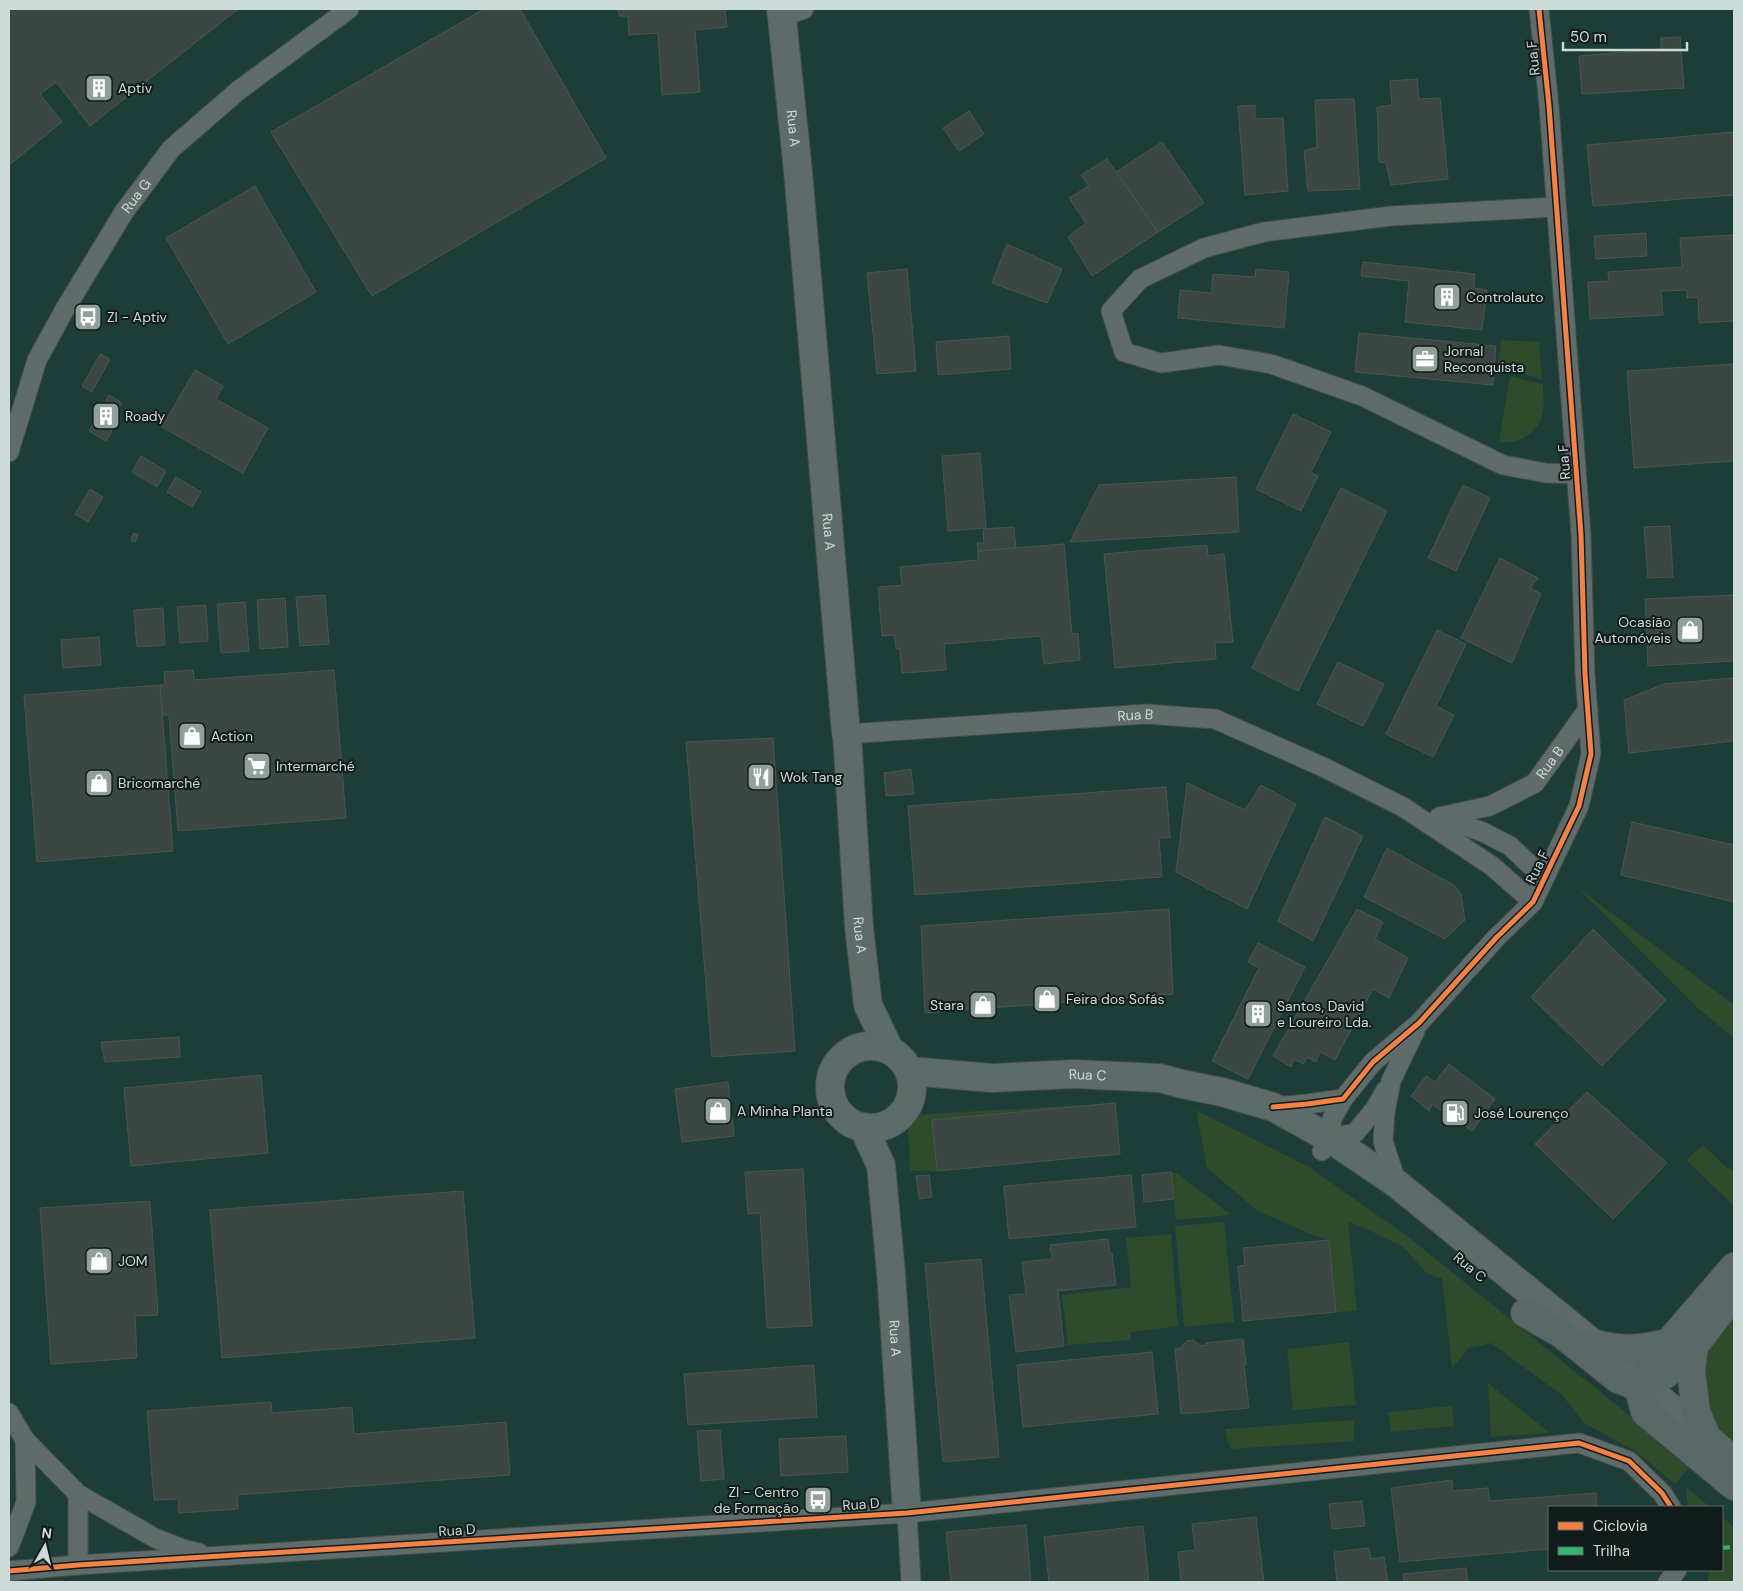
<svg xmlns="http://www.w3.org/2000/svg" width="1743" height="1591" font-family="'DM Sans',sans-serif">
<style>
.built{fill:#1d3e38;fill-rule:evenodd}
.green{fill:#2e4b2b}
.building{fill:#3c4743;stroke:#4a5651}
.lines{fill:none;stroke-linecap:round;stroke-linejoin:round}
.street-casing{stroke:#434f4c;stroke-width:21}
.secondary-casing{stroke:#434f4c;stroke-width:30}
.primary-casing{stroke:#434f4c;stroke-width:30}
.street{stroke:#606c6a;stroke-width:19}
.secondary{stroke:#5d6b69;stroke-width:28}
.primary{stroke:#5a6968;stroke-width:28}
.quiet{stroke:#33b770;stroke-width:4;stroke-dasharray:8 4;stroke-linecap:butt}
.cycleway-casing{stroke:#111c1a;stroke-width:8}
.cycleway{stroke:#f48246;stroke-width:5}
.labels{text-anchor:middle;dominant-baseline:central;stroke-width:4;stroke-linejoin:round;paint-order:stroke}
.street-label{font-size:14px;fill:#cddcd8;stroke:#111c1a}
.poi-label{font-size:14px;fill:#cddcd8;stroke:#111c1a;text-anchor:start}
</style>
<rect width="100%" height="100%" fill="#24322e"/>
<path class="built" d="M 9,9 L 1734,9 L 1734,1582 L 9,1582 ZM 1549,1507 L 1722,1507 L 1722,1570 L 1549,1570 Z"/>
<g class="green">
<polygon points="1501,340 1539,342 1542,380 1498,365"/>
<path d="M 1510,376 L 1543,384 C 1543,394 1545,406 1542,416 C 1537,434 1516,445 1499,442 Z"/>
<polygon points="1577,887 1734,1005 1734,1038 1699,1009"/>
<polygon points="1115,1103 932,1120 937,1171 910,1171 908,1124 911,1118 915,1115"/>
<path d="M 1196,1110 L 1309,1167 L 1407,1236 L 1691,1465 L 1675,1484 L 1635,1451 L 1584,1423 L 1563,1396 L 1491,1343 L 1469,1348 L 1452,1368 L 1442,1278 C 1422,1276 1419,1262 1406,1250 C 1397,1241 1361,1228 1348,1221 L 1357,1311 L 1336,1312 L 1329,1240 L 1315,1236 L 1258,1211 L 1207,1168 Z"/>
<polygon points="1703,1145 1726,1167 1734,1170 1734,1206 1686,1160"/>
<polygon points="1171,1172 1177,1173 1231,1215 1176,1220"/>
<polygon points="1224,1222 1234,1322 1184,1327 1175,1226"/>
<polygon points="1171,1234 1178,1326 1131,1332 1131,1340 1068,1345 1062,1295 1131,1287 1126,1238"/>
<path d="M 1734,1311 L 1734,1444 C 1729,1439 1721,1435 1717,1429 C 1698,1401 1698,1364 1714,1335 C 1719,1327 1728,1319 1734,1311 Z"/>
<polygon points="1349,1342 1356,1405 1293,1410 1287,1349"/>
<polygon points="1488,1383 1550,1433 1491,1437"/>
<polygon points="1452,1406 1454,1426 1391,1432 1388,1412"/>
<polygon points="1354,1420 1354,1441 1230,1449 1225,1429"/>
<polygon points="1686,1487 1710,1507 1688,1507"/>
<polygon points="1722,1517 1734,1527 1734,1582 1707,1582 1710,1570 1722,1570"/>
</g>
<g class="building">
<polygon points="9,9 238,9 90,126 56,82 40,94 62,122 9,165"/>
<polygon points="484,9 520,9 606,158 372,296 271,132"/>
<polygon points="618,9 725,9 727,27 695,30 700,92 662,95 658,33 629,35 628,16 619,16"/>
<polygon points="1680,37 1684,88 1582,94 1579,56 1661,49 1661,38"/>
<polygon points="1417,79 1419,99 1440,98 1448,179 1391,185 1386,163 1379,162 1377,107 1392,105 1390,81"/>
<polygon points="1354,99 1360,189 1308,191 1304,151 1317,147 1315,100"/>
<polygon points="1255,105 1255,119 1283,118 1288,191 1245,195 1238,106"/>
<polygon points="969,111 984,134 959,151 943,128"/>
<polygon points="1734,132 1734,195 1593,206 1587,145"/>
<polygon points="1162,142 1204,203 1158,232 1116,172"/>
<polygon points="1107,159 1158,232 1092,276 1068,237 1086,223 1069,198 1089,186 1081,175"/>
<polygon points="255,186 316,292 228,344 166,238"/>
<polygon points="1646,233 1647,256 1596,259 1594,236"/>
<polygon points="1734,235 1734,321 1699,323 1698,297 1687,298 1687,290 1661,291 1663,315 1590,319 1588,282 1609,281 1608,272 1682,267 1680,238"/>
<polygon points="1007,244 1062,269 1047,303 992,283"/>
<polygon points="1363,262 1475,274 1474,288 1487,290 1482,330 1405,322 1409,281 1361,276"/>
<polygon points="907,269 916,371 877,374 867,273"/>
<polygon points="1256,269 1289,272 1284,328 1178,318 1180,290 1211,293 1213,274 1255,277"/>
<polygon points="1359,333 1496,346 1493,385 1355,372"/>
<polygon points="1009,336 1011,369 938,375 936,342"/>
<polygon points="100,354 110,359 92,392 82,386"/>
<polygon points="1734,364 1734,461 1634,468 1627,371"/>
<polygon points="195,370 223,386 216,399 268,428 243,473 162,427"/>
<polygon points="109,395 122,403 108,428 112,431 106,441 89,431"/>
<polygon points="1293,414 1331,432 1311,472 1318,476 1301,511 1256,489"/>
<polygon points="980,453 986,528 948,531 942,456"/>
<polygon points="141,456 166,471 157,487 132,472"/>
<polygon points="176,477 201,492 192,507 167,492"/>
<polygon points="1236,477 1239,532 1070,542 1099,485"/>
<polygon points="1463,485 1490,498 1456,571 1428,558"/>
<polygon points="1341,488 1387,511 1298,691 1252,668"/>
<polygon points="90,489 103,497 88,522 75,514"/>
<polygon points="1670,526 1673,577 1648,578 1644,527"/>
<polygon points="1014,527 1016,549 978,551 977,543 984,543 983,529"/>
<polygon points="134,533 138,535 135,542 131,540"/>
<polygon points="1064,544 1072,634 1078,633 1080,660 1044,664 1041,636 944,644 946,670 902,673 900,649 896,649 894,635 882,636 878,587 902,585 900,567 978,560 978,551"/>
<polygon points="1207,545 1208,556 1224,554 1233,642 1215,643 1216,659 1115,668 1104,554"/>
<polygon points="1500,558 1538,578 1530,588 1541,594 1512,663 1461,638"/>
<polygon points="325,595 329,644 300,646 296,597"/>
<polygon points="1734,595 1734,661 1648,666 1645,599"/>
<polygon points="285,598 288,647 260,649 257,600"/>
<polygon points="245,602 249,651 221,653 217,604"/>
<polygon points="206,605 208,641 180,643 177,607"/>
<polygon points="163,608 165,645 137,647 134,610"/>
<polygon points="1437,630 1466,644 1436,706 1454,715 1433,757 1386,734"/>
<polygon points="99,637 101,665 63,668 61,640"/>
<polygon points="1338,662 1384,684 1363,726 1317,704"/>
<polygon points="193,670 194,680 334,670 346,818 178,831 169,715 162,715 160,685 165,685 164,672"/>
<polygon points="1734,678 1734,741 1629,753 1624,700 1664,684"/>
<polygon points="160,685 173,851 37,862 24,695"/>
<polygon points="773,738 795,1051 712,1057 686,742"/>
<polygon points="911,769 914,794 886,796 884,773"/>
<polygon points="1187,783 1245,810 1261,785 1296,804 1247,909 1176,872"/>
<polygon points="1166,787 1170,838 1159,838 1162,877 915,895 908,806"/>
<polygon points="1325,817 1363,836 1313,941 1278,921"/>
<polygon points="1632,822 1734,845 1734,902 1621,875"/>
<polygon points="1387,848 1455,886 1461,894 1465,920 1445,939 1364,897"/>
<polygon points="1169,909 1173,994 925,1013 921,926"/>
<polygon points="1357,909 1383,922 1375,939 1408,958 1389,998 1373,989 1335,1060 1320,1052 1316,1062 1307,1057 1303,1064 1294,1059 1291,1067 1273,1056"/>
<polygon points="1593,929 1666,1000 1602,1066 1531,997"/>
<polygon points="1258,943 1305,967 1248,1079 1212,1061 1259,968 1248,962"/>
<polygon points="179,1037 180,1057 105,1062 101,1042"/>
<polygon points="1449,1064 1495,1099 1472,1131 1432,1104 1429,1111 1411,1096 1426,1076 1435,1082"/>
<polygon points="261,1075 268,1153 131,1166 124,1088"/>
<polygon points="728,1082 734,1136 682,1142 675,1089"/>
<polygon points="1587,1092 1667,1163 1613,1219 1535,1144"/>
<polygon points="1115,1103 1120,1154 937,1171 932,1120"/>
<polygon points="803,1169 812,1326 767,1328 760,1213 748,1214 745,1172"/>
<polygon points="1171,1172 1174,1199 1144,1202 1142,1175"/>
<polygon points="929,1175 932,1197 919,1199 916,1176"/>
<polygon points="1131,1175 1136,1227 1009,1239 1004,1186"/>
<polygon points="463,1191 475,1338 222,1358 210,1210"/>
<polygon points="150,1201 158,1315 135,1316 137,1358 51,1364 40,1208"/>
<polygon points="1108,1239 1110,1254 1112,1253 1116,1285 1058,1291 1064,1346 1016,1352 1009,1295 1026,1294 1022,1262 1052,1259 1050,1245"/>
<polygon points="1329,1240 1336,1312 1243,1321 1238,1266 1245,1265 1243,1248"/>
<polygon points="981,1259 999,1457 943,1462 925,1264"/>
<polygon points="1243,1339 1246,1365 1244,1365 1249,1408 1181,1414 1175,1349 1180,1348 1187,1341 1193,1340 1202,1346 1206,1345 1206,1343"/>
<polygon points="1152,1352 1158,1414 1023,1427 1017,1365"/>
<polygon points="814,1365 817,1417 688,1425 684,1374"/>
<polygon points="271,1402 272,1413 352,1407 354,1434 506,1422 510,1475 237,1495 238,1509 179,1513 178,1499 154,1500 147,1411"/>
<polygon points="720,1430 724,1479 701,1481 697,1431"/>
<polygon points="846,1436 848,1472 781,1476 779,1439"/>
<polygon points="1452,1480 1453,1491 1488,1488 1490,1501 1596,1493 1597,1507 1549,1507 1549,1549 1400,1562 1391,1488"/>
<polygon points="1362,1501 1365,1526 1332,1529 1329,1504"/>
<polygon points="1256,1517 1264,1582 1181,1582 1178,1552 1195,1550 1192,1524"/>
<polygon points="1026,1525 1031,1582 951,1582 946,1532"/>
<polygon points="1143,1526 1149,1582 1049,1582 1044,1537"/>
<polygon points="1369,1548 1371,1559 1384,1557 1388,1582 1337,1582 1334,1552"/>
<polygon points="1466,1568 1468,1582 1404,1582 1403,1574"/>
</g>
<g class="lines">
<defs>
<g id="street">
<polyline points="781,17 804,9"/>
<polyline points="1556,207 1391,216 1264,232 1204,248 1140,279 1111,311 1124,352 1161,363 1219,355 1271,364 1362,396 1503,465 1546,473 1576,474"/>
<path id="s1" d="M 9,452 L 37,360 L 65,309 L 124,212 L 171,149 L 239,90 L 349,9"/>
<path id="s2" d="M 847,734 L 1146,714 L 1215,719 L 1323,767 L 1403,807 L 1492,866 L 1533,902"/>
<path id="s3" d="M 1439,817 L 1490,806 L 1535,783 L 1588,709"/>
<polyline points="1440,817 1483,832 1510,846 1544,878"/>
<polyline points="1273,1107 1307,1104 1343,1099 1373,1062 1419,1023 1496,938 1533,902 1579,806 1591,754 1585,674 1581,535 1549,106 1539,9"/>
<polyline points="1329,1138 1355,1133 1375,1109 1385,1091"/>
<polyline points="1322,1151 1329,1138 1332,1119 1343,1099"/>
<polyline points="1397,1184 1383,1141 1385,1113 1391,1081 1415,1031"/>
<polyline points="9,1413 25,1440 78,1494 155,1538 183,1549 199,1553"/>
<polyline points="78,1494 78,1565"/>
<polyline points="907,1513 911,1582"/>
<polyline points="9,1547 26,1502 25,1440"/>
<polyline points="9,1571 78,1565 907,1513 1579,1443 1629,1461 1662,1493 1671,1507"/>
<polyline points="1668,1582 1677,1570"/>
</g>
<g id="secondary">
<path id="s4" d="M 781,9 L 798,171 L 846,733 L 847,734 L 859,927 L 868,1005 L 889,1049"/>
<circle cx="871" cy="1087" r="41"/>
<path id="s5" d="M 909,1071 L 992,1078 L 1074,1074 L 1160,1078 L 1182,1084 L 1222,1092 L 1273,1107 L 1329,1138 L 1397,1184 L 1590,1341"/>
<path id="s6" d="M 863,1127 L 881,1165 L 891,1273 L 907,1513"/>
<polyline points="1625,1370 1707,1438"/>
</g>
<g id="primary">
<polyline points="1734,1267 1651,1363 1642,1384 1641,1397 1645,1412 1734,1486"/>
<polyline points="1525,1313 1562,1334 1618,1379 1631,1384 1642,1384 1666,1374 1694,1346 1734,1294"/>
<path d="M 1592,1343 C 1623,1351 1637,1350 1668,1343"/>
<polyline points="1694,1346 1691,1371 1696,1412 1707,1438 1734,1461"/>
</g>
</defs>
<use href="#street" class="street-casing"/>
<use href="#secondary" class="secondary-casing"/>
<use href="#primary" class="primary-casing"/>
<use href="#street" class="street"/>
<use href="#secondary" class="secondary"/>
<use href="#primary" class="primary"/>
<polyline class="quiet" points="1722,1548 1734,1547"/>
<defs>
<g id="cycleway">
<polyline points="1273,1107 1307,1104 1343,1099 1373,1062 1419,1023 1496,938 1533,902 1579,806 1591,754 1585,674 1581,535 1549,106 1539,9"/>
<polyline points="9,1571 78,1565 907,1513 1579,1443 1629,1461 1662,1493 1671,1507"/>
</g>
</defs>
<use href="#cycleway" class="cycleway-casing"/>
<use href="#cycleway" class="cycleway"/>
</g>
<defs>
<symbol id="building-square" viewBox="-11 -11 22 22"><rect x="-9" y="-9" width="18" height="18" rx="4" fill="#92a09c" stroke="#111c1a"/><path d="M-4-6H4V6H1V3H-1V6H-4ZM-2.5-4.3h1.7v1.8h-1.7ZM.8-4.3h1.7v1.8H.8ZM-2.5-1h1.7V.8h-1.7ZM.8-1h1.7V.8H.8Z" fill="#fff"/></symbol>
<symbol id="bus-square" viewBox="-11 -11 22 22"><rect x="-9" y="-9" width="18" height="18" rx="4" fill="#92a09c" stroke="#111c1a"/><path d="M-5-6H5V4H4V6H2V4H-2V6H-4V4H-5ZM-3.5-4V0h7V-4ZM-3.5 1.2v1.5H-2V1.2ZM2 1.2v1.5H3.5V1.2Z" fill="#fff"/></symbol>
<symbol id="office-square" viewBox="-11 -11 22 22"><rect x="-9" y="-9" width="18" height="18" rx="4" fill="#92a09c" stroke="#111c1a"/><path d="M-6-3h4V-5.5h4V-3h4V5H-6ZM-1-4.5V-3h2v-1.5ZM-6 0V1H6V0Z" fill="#fff"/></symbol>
<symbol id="shop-square" viewBox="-11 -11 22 22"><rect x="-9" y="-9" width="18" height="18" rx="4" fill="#92a09c" stroke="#111c1a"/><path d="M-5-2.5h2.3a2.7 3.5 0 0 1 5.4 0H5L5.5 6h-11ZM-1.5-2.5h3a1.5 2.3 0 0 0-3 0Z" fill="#fff"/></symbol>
<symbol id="supermarket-square" viewBox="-11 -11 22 22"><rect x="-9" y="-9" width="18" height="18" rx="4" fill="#92a09c" stroke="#111c1a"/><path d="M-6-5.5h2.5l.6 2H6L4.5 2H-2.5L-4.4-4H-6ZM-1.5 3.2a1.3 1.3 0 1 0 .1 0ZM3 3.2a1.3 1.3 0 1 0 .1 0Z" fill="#fff"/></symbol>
<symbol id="restaurant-square" viewBox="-11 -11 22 22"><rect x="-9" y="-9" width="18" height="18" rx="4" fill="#92a09c" stroke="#111c1a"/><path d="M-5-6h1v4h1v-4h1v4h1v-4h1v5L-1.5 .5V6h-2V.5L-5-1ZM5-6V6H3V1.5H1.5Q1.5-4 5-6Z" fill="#fff"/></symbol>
<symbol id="fuel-square" viewBox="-11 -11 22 22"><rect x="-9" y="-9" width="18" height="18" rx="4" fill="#92a09c" stroke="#111c1a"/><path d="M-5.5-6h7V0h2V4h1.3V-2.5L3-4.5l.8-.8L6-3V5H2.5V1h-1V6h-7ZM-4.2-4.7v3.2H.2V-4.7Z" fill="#fff"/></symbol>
</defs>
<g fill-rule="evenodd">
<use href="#building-square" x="83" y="72" width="32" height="32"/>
<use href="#building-square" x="1431" y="281" width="32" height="32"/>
<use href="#bus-square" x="72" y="301" width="32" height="32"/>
<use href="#office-square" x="1409" y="343" width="32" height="32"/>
<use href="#building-square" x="90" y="400" width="32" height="32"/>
<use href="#shop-square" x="1674" y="614" width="32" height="32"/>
<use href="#shop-square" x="176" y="720" width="32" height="32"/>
<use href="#supermarket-square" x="241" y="750" width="32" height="32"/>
<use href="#restaurant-square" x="745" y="761" width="32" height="32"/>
<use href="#shop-square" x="83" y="767" width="32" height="32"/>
<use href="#shop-square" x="1031" y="983" width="32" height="32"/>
<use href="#shop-square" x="967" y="989" width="32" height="32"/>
<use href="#building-square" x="1242" y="998" width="32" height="32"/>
<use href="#shop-square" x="702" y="1095" width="32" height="32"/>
<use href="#fuel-square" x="1439" y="1097" width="32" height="32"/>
<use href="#shop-square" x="83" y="1245" width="32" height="32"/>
<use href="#bus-square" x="802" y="1484" width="32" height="32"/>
</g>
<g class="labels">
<g class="street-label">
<text transform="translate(1533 58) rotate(-96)">Rua F</text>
<text stroke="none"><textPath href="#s4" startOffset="120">Rua A</textPath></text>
<text stroke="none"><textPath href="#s1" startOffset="288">Rua G</textPath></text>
<text transform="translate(1564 462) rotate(-94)">Rua F</text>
<text stroke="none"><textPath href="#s4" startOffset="525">Rua A</textPath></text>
<text stroke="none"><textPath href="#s2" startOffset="289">Rua B</textPath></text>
<text stroke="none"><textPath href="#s3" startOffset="128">Rua B</textPath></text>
<text transform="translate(1537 867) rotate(-64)">Rua F</text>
<text stroke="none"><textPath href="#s4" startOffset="930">Rua A</textPath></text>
<text stroke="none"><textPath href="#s5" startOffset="179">Rua C</textPath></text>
<text transform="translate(1470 1267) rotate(40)">Rua C</text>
<text stroke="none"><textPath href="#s6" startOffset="216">Rua A</textPath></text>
<text transform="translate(861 1504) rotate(-4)">Rua D</text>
<text transform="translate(457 1530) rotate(-4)">Rua D</text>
</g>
<g class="poi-label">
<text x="118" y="88">Aptiv</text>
<text x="1466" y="297">Controlauto</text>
<text x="107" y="317">ZI - Aptiv</text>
<text x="1444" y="351">Jornal<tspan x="1444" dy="16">Reconquista</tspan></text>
<text x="125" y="416">Roady</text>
<text x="1671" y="622" text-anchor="end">Ocasião<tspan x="1671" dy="16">Automóveis</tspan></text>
<text x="211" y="736">Action</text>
<text x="276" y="766">Intermarché</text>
<text x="780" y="777">Wok Tang</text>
<text x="118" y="783">Bricomarché</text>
<text x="1066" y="999">Feira dos Sofás</text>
<text x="964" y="1005" text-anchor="end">Stara</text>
<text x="1277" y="1006">Santos, David<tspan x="1277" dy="16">e Loureiro Lda.</tspan></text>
<text x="737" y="1111">A Minha Planta</text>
<text x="1474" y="1113">José Lourenço</text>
<text x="118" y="1261">JOM</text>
<text x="799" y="1492" text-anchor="end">ZI - Centro<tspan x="799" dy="16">de Formação</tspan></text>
</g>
</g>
<rect width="1743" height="1591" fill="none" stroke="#cddcd8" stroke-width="20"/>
<rect x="1548" y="1506" width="175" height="65" fill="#111c1a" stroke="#5c6966"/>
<rect x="1558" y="1522" width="25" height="8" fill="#f48246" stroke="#5c6966"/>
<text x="1593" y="1531" font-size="15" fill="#cddcd8">Ciclovia</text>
<rect x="1558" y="1547" width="25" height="8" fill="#33b770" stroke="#5c6966"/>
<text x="1593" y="1556" font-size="15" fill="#cddcd8">Trilha</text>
<g transform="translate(45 1546) rotate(8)" stroke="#111c1a" stroke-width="4" paint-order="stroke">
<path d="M0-4L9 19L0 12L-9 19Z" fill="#cddcd8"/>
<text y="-8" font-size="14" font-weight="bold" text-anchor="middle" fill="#cddcd8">N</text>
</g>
<path d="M1563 42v8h124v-8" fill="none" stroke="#cddcd8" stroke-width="2.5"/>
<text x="1570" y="42" font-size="15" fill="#cddcd8" stroke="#111c1a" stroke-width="4" paint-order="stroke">50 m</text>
</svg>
